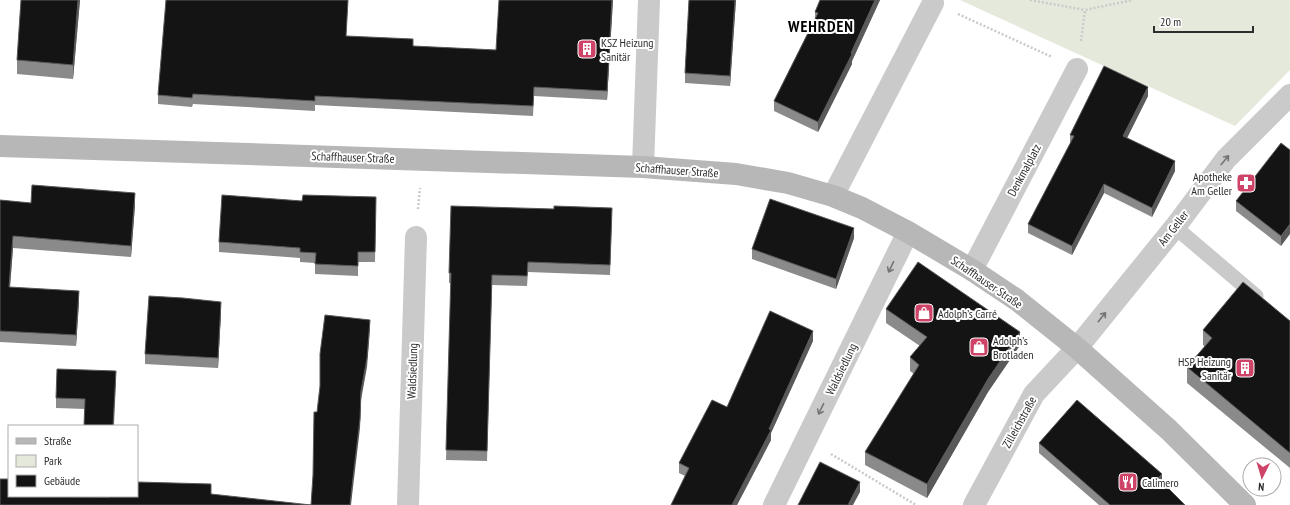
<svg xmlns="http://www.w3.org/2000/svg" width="1290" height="505" font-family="'PT Sans Narrow',sans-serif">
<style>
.green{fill:#e5e9dc}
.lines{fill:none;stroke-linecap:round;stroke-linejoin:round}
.path{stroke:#cacaca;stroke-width:2.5;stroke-dasharray:2 2;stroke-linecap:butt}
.lane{stroke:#cacaca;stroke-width:15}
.street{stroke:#cacaca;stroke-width:22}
.secondary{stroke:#b7b7b7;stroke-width:22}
.wall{fill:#8a8a8a}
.shaded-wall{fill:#5a5a5a}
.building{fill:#141414;stroke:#5a5a5a}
.oneway{stroke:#747474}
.labels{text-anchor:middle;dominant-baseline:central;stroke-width:4;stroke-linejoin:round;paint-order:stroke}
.poi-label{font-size:12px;fill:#2d2d2d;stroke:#fff;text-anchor:start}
.street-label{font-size:12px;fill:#2d2d2d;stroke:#fff}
.district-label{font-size:16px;font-weight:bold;letter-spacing:1px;fill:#000;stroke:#fff}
</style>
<rect width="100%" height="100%" fill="#fff"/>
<polygon class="green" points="960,0 1290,0 1290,70 1235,126"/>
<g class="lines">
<g class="path">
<polyline points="1030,0 1085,10"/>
<polyline points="958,14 1052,57"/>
<polyline points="1081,41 1085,10 1133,0"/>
<polyline points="418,209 420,188"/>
<polyline points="831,454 916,505"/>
</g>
<polyline class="lane" points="1175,227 1256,296"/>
<g class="street">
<polyline points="643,167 649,0"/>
<polyline points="833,196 933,3"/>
<polyline points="972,270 1077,69"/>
<polyline points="408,505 416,237"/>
<polyline points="774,505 908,232"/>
<polyline points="974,505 1034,394 1077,348 1175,227 1226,159 1290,95"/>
</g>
<polyline class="secondary" points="0,146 643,167 736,174 788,183 833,196 862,208 908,232 972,270 1017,300 1077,348 1169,430 1245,505"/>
</g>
<g class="wall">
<polygon points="21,0 80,0 73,79 17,74 17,60"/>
<polygon points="348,0 346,36 413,46 496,50 613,0 607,100 534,96 533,116 315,105 315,111 193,104 192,107 158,104 158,95"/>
<polygon points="689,0 736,0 730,86 685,83 685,73"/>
<polygon points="820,0 880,0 852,61 852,64 818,132 774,111 774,101 815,19 815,12"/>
<polygon points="1148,96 1127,138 1175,171 1152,217 1104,193 1072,255 1028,233 1028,224 1070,144 1070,135"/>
<polygon points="1290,150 1281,246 1236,211 1236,201"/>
<polygon points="376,197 375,262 358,262 358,276 315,274 315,263 300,262 300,258 219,252 219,242 302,201"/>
<polygon points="0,200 31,203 135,205 131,257 13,248 10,287 79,302 76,346 0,342"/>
<polygon points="554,209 612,218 610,275 528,272 527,286 492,285 487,461 446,460 451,283 449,283 449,273"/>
<polygon points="854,238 836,289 752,259 752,249"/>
<polygon points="886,309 1020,345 988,392 927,498 865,465 865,452 914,374 910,371 910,357 920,346 886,323"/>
<polygon points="221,312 218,368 145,364 145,354"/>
<polygon points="1290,321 1290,468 1187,383 1187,367 1205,347 1203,345 1203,330"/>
<polygon points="813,341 771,433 771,440 737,505 671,505 685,476 679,473 679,463 727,407"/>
<polygon points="116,381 114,426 84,426 85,409 56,408 56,398"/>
<polygon points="1039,443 1162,482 1185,505 1099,505 1039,453"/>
</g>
<g class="shaded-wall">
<polygon points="78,0 80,0 73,79 73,65"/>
<polygon points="612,0 613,0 607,100 607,91"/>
<polygon points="735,0 736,0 730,86 730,76"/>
<polygon points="875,0 880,0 852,61 852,64 818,132 818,122 851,53"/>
<polygon points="1148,87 1148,96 1123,146 1123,136"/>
<polygon points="1175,161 1175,171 1152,217 1152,208"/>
<polygon points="1104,184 1104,193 1072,255 1072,246"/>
<polygon points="135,193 135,205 131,257 131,246"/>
<polygon points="1290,224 1290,234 1281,246 1281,236"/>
<polygon points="854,228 854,238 836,289 836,279"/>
<polygon points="13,236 13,248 9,299 9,287"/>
<polygon points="79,291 79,302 76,346 76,335"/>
<polygon points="221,302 221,312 218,368 218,358"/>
<polygon points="370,320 370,329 367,367 361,400 360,428 353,487 351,505 350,505 361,391"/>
<polygon points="813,331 813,341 771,433 771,440 737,505 732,505 769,429"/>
<polygon points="1020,332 1020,345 988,392 927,498 927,484 988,379"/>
<polygon points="1162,474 1162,484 1158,478"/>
<polygon points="860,482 860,492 853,505 848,505"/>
</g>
<g class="building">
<polygon points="21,0 78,0 73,65 17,60"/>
<polygon points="166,0 348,0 346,36 413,39 413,46 496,50 499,0 612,0 607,91 534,87 533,106 315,96 315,101 193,94 192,98 158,95"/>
<polygon points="689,0 735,0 730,76 685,73"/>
<polygon points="820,0 875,0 851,53 852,54 818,122 774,101 818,13 815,12"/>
<polygon points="1104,66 1148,87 1123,136 1175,161 1152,208 1104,184 1072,246 1028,224 1074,136 1070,135"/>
<polygon points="1281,143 1290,150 1290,224 1281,236 1236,201"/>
<polygon points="32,185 135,193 131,246 13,236 9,287 79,291 76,335 0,331 0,200 31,203"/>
<polygon points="222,195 302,201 303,195 376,197 375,252 358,252 358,266 315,264 316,253 300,252 300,248 219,242"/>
<polygon points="770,199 854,228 836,279 752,249"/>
<polygon points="451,206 554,209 554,206 612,208 610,265 528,262 527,276 492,275 487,451 446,450 451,273 449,273"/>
<polygon points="918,262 1020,332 988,379 927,484 865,452 919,365 910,357 927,337 886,309"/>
<polygon points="1243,282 1290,321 1290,453 1187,367 1212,338 1203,330"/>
<polygon points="149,296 183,298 221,302 218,358 145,354"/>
<polygon points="770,311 813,331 769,429 771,430 732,505 671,505 689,468 679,463 712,400 727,407"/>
<polygon points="325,315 370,320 367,358 361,391 360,419 353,478 350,505 0,505 0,479 9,479 9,496 109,497 109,496 137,496 137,482 211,484 211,494 311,505 313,475 314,412 317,412 320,386 320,354"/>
<polygon points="57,369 116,371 113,426 84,426 85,399 56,398"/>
<polygon points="1077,400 1162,474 1158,478 1185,505 1110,505 1039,443"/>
<polygon points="820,462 860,482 848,505 798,505"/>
</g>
<defs><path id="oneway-shaft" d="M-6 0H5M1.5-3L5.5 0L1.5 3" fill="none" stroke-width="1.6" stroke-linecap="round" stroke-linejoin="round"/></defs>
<g class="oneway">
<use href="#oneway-shaft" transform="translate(1225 160) rotate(-50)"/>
<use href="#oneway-shaft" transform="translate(891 267) rotate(116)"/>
<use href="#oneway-shaft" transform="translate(1102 317) rotate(-51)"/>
<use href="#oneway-shaft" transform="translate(821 409) rotate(116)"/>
</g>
<defs>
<symbol id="building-square" viewBox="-11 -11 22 22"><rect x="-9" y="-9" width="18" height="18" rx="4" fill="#ce4468" stroke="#fff"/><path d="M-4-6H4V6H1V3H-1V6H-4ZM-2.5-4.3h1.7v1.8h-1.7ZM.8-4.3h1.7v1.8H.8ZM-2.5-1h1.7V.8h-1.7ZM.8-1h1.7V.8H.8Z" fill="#fff"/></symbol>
<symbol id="pharmacy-square" viewBox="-11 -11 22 22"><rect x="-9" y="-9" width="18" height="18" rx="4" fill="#ce4468" stroke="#fff"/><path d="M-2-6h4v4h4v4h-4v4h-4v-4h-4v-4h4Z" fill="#fff"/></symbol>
<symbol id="shop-square" viewBox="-11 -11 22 22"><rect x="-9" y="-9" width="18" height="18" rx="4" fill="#ce4468" stroke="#fff"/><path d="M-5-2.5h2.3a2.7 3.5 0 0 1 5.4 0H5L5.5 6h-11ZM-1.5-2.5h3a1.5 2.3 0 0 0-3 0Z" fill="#fff"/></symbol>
<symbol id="restaurant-square" viewBox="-11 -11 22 22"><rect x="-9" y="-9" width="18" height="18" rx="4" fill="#ce4468" stroke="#fff"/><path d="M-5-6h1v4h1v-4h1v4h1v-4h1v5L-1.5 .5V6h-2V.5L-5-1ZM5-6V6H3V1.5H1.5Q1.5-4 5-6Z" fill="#fff"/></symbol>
</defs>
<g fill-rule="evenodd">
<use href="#building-square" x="576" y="38" width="22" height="22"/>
<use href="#pharmacy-square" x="1235" y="172" width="22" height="22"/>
<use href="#shop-square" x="913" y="302" width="22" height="22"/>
<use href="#shop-square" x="968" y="336" width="22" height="22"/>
<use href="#building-square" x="1234" y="357" width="22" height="22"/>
<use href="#restaurant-square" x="1117" y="471" width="22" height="22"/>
</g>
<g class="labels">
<g class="poi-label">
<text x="601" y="42">KSZ Heizung<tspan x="601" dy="14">Sanitär</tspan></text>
<text x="1232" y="176" text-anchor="end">Apotheke<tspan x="1232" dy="14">Am Geller</tspan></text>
<text x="938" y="313">Adolph’s Carré</text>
<text x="993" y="340">Adolph’s<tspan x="993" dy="14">Brotladen</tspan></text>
<text x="1231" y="361" text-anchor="end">HSP Heizung<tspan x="1231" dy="14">Sanitär</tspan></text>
<text x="1142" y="482">Calimero</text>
</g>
<g class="street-label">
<text transform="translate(353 157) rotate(2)">Schaffhauser Straße</text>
<text transform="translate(677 170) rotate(4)">Schaffhauser Straße</text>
<text transform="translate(1024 170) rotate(-62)">Denkmalplatz</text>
<text transform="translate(1173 228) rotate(-52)">Am Geller</text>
<text transform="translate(987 282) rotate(34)">Schaffhauser Straße</text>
<text transform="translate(841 369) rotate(-64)">Waldsiedlung</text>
<text transform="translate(412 371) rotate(-88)">Waldsiedlung</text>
<text transform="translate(1019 422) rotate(-61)">Zilleichstraße</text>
</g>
<g class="district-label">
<text x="821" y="26">WEHRDEN</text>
</g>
</g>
<rect x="8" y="425" width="130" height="72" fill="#ffffff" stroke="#ababab"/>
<rect x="16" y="438" width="20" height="6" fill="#b7b7b7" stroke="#ababab"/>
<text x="44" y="445" font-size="12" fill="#2d2d2d">Straße</text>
<rect x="16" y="455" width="20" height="12" fill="#e5e9dc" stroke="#ababab"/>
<text x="44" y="465" font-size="12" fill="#2d2d2d">Park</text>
<rect x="16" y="475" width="20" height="12" fill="#141414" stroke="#ababab"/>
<text x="44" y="485" font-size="12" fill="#2d2d2d">Gebäude</text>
<g transform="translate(1262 477) rotate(185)"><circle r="19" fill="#ffffff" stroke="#ababab"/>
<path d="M0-3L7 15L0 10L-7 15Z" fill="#ce4468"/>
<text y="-6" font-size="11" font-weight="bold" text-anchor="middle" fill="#2d2d2d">N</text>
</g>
<path d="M1154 26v6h99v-6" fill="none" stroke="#2d2d2d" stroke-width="2"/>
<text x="1160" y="26" font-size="12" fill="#2d2d2d" stroke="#ffffff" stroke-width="3" paint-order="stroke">20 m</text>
</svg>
